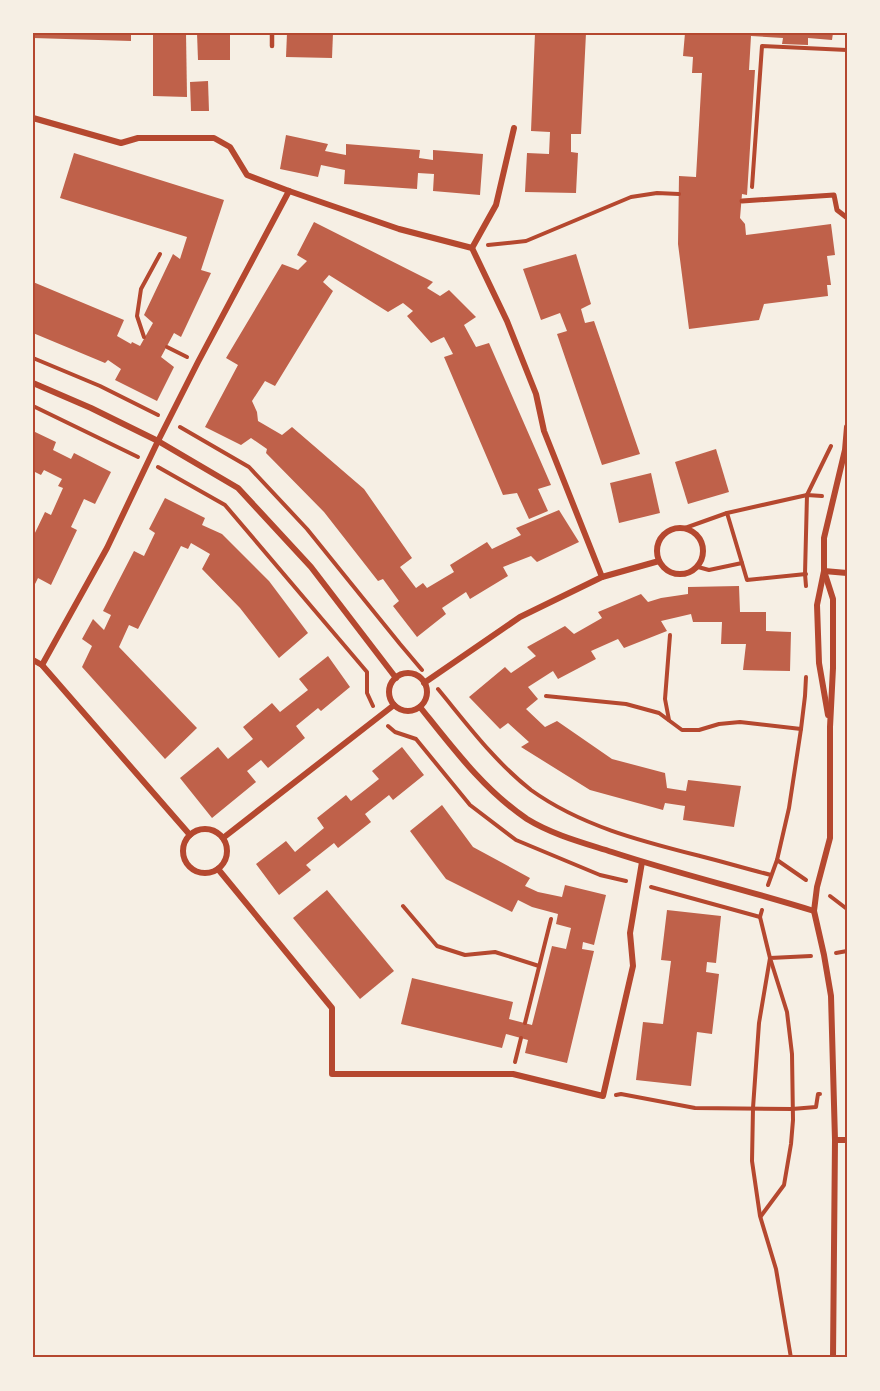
<svg xmlns="http://www.w3.org/2000/svg" width="880" height="1391" font-family="'DM Sans',sans-serif">
<style>
.building{fill:#bf614a}
.lines{fill:none;stroke-linecap:round;stroke-linejoin:round}
.path{stroke:#b5482f;stroke-width:4}
.service{stroke:#b5482f;stroke-width:4.5}
.pedestrian{stroke:#b5482f;stroke-width:5}
.minor{stroke:#b5482f;stroke-width:6}
.neatline{fill:none;stroke:#b5482f;stroke-width:2}
</style>
<rect width="100%" height="100%" fill="#f6efe4"/>
<g class="building">
<polygon points="33,33 131,33 131,41 33,38"/>
<polygon points="153,33 186,33 187,97 153,96"/>
<polygon points="197,33 230,33 230,60 198,60"/>
<polygon points="287,33 333,33 332,58 286,57"/>
<polygon points="535,33 586,33 581,134 571,134 571,152 578,153 576,193 525,192 527,153 549,154 550,132 531,131"/>
<polygon points="685,33 833,33 832,40 808,38 808,45 782,44 783,38 751,36 749,70 755,70 747,195 742,194 740,218 745,224 746,235 831,224 835,255 827,256 831,285 827,285 828,296 764,304 759,320 689,329 678,244 679,176 696,177 702,73 692,73 693,57 683,56"/>
<polygon points="208,81 209,111 191,111 190,82"/>
<polygon points="286,135 328,144 325,151 346,155 346,144 420,150 419,158 433,160 433,150 483,154 480,195 433,191 434,174 418,173 417,189 344,184 345,170 321,165 318,177 280,169"/>
<polygon points="74,153 224,200 201,270 211,273 181,337 174,333 161,357 174,367 157,401 115,380 121,369 108,360 105,363 33,333 33,282 124,320 117,336 131,344 132,342 140,346 153,323 144,315 173,254 180,259 187,237 60,198"/>
<polygon points="314,222 433,282 427,288 440,296 449,290 476,317 464,325 476,347 489,343 551,485 538,489 548,511 529,519 517,493 503,495 444,357 453,354 444,337 431,343 407,316 413,311 403,303 388,312 329,275 323,282 333,291 275,386 265,381 252,401 257,412 258,421 282,435 292,427 364,489 412,558 400,567 416,588 423,583 427,588 454,572 450,565 487,542 492,549 521,535 516,528 559,510 579,542 537,562 531,556 503,567 508,576 470,599 466,592 442,608 446,614 417,637 393,606 399,601 383,579 378,581 324,512 266,453 267,449 251,438 241,445 205,427 238,365 226,358 282,264 298,270 307,261 297,255"/>
<polygon points="576,254 591,304 581,309 585,323 594,321 640,454 602,465 557,334 567,331 560,313 541,320 523,269"/>
<polygon points="33,431 56,442 53,450 71,459 74,453 111,472 95,504 84,499 71,527 77,530 51,585 38,578 33,588 33,537 45,512 51,515 63,488 58,486 62,479 44,470 41,475 33,471"/>
<polygon points="716,449 729,492 688,504 675,462"/>
<polygon points="651,473 660,513 619,523 610,483"/>
<polygon points="165,498 205,518 202,525 222,534 269,581 308,633 279,658 240,608 202,569 210,554 191,543 188,549 181,546 138,629 129,625 119,647 197,728 165,759 82,667 92,646 82,639 93,619 104,630 111,615 103,611 134,551 144,556 155,533 149,529"/>
<polygon points="739,586 740,612 766,612 766,631 791,632 790,671 743,670 746,644 721,644 722,622 693,622 691,614 661,621 667,631 624,648 618,639 591,651 596,659 558,679 553,671 528,687 538,699 526,709 545,727 557,721 612,759 665,773 667,788 686,791 688,780 741,786 734,827 683,820 685,806 665,803 663,810 590,790 521,747 529,742 508,723 500,729 469,697 505,667 511,673 536,656 527,647 565,626 574,634 602,618 598,612 641,594 648,602 661,598 688,594 688,587"/>
<polygon points="328,656 350,687 321,711 318,708 296,726 305,738 268,768 261,760 247,771 256,782 212,818 180,778 218,747 228,759 253,739 243,727 272,703 280,712 308,690 299,679"/>
<polygon points="402,747 424,775 393,800 389,795 365,814 371,822 338,848 334,843 306,865 311,870 279,895 256,864 286,841 295,852 324,828 317,818 346,795 351,801 379,779 372,771"/>
<polygon points="442,805 473,847 530,878 525,886 538,892 562,897 565,885 606,895 594,945 583,942 582,949 594,951 567,1063 525,1053 528,1040 506,1034 502,1048 401,1024 412,978 513,1002 509,1019 532,1025 552,946 566,949 571,928 556,924 558,914 532,907 518,900 512,912 446,879 410,831"/>
<polygon points="327,890 394,971 360,999 293,918"/>
<polygon points="667,910 721,916 716,963 707,962 706,972 719,974 712,1034 697,1032 691,1086 636,1080 643,1022 663,1024 671,961 661,960"/>
</g>
<g class="lines">
<g class="path">
<polyline points="752,187 762,46 847,50"/>
<polyline points="488,245 526,241 631,197 657,193 679,194"/>
<polyline points="144,337 137,316 141,289 160,254"/>
<polyline points="167,347 187,357"/>
<polyline points="33,358 100,386 158,415"/>
<polyline points="33,406 138,457"/>
<polyline points="180,427 249,467 307,529 400,644 422,670"/>
<polyline points="158,467 225,505 367,672 367,693 373,706"/>
<polyline points="727,513 807,495 822,496"/>
<polyline points="685,528 727,513 742,563"/>
<polyline points="698,567 709,570 742,563 747,580 806,574"/>
<polyline points="806,586 805,574 807,495 831,446"/>
<path d="M 438,689 C 467,724 495,762 531,790 C 581,826 641,841 700,856 C 724,862 747,869 771,875"/>
<polyline points="546,696 626,704 659,713 682,730 699,730 719,724 740,722 801,729"/>
<polyline points="669,720 665,699 670,635"/>
<polyline points="388,726 395,732 416,739 470,805 516,840 600,875 626,881"/>
<polyline points="777,860 806,880"/>
<polyline points="768,885 777,860 789,808 801,729 805,696 806,677"/>
<polyline points="651,887 760,917"/>
<polyline points="830,896 847,909"/>
<polyline points="403,906 437,946 465,955 495,952 539,966"/>
<polyline points="762,910 760,917 770,958 759,1023 753,1108 752,1161 760,1216 776,1269 791,1358"/>
<polyline points="836,953 847,951"/>
<polyline points="525,1023 551,919"/>
<polyline points="515,1062 521,1038"/>
<polyline points="616,1095 621,1094 695,1108 792,1109 816,1107 818,1094 820,1094"/>
<polyline points="761,1216 784,1185 791,1144 793,1120 792,1054 787,1012 770,958 811,956"/>
</g>
<polyline class="service" points="272,46 272,33"/>
<polyline class="pedestrian" points="742,201 834,195 837,210 846,217"/>
<g class="minor">
<polyline points="33,118 121,143 138,138 214,138 230,147 247,175 289,191 399,229 472,248 507,321 536,394 544,431 602,577"/>
<polyline points="472,248 496,205 514,128"/>
<polyline points="33,383 91,408 158,441 238,488 311,567 396,678"/>
<circle cx="680" cy="551" r="23"/>
<polyline points="824,571 833,599 833,668 830,727 830,838 817,887 814,911 824,955 831,996 835,1140 833,1358"/>
<polyline points="824,571 847,573"/>
<polyline points="33,660 42,665 190,835"/>
<polyline points="42,665 107,548 158,441 198,362 289,191"/>
<circle cx="408" cy="692" r="19"/>
<polyline points="424,683 520,617 602,577 659,561"/>
<path d="M 420,707 C 452,747 484,790 527,819 C 553,835 584,843 612,852 C 679,874 747,890 814,911"/>
<polyline points="828,715 819,663 817,605 824,571 824,538 845,450 847,427"/>
<circle cx="205" cy="851" r="22"/>
<polyline points="223,838 394,705"/>
<polyline points="218,869 332,1008 332,1074 513,1074 603,1096 633,966 630,933 642,862"/>
<polyline points="835,1140 847,1140"/>
</g>
</g>
<rect width="880" height="1391" fill="none" stroke="#f6efe4" stroke-width="69"/>
<rect x="34" y="34" width="812" height="1322" class="neatline"/>
</svg>
